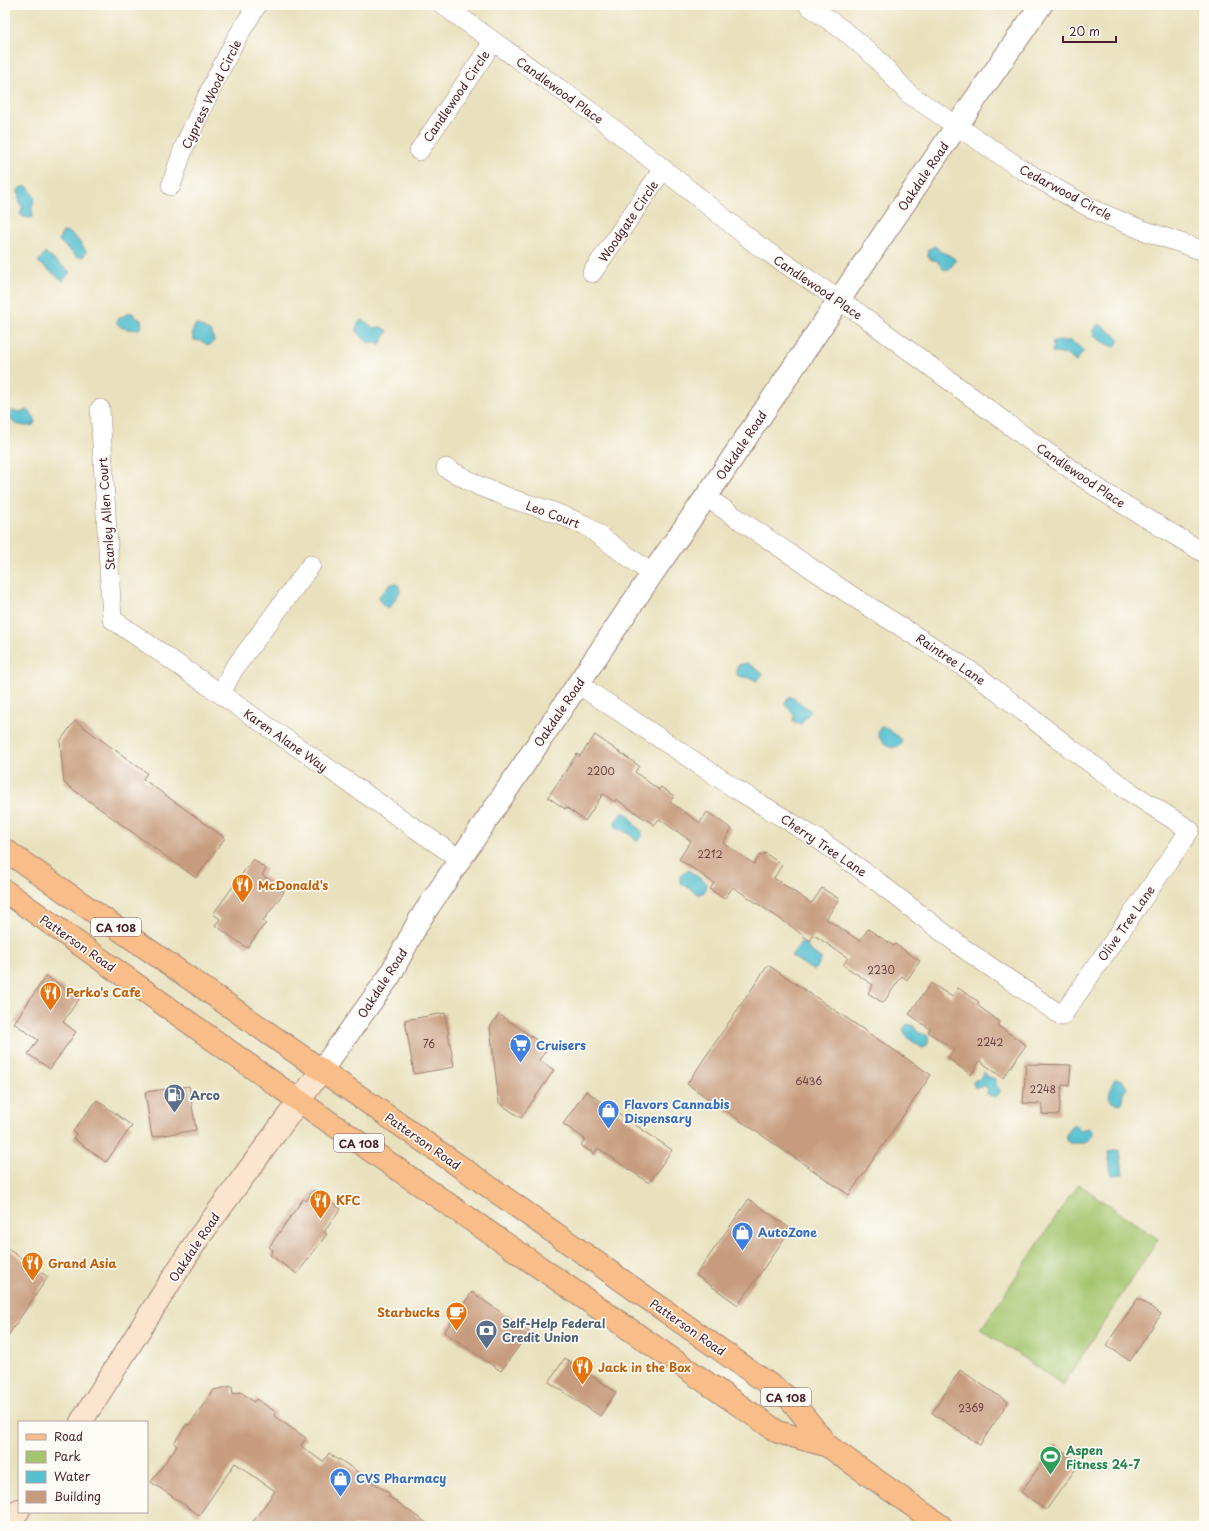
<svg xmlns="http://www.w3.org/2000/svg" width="1209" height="1531" font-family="'Playpen Sans',sans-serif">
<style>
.green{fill:#a4c56d;stroke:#77724c}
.water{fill:#55c0d0;stroke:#50707e}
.building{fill:#c79c7e}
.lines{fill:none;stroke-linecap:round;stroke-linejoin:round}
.minor-casing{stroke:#9a8074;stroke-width:20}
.tertiary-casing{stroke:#9a8074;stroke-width:24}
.secondary-casing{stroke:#9a8074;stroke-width:24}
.primary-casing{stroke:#9a8074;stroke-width:24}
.minor{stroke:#fff;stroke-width:19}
.tertiary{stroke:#fff;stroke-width:22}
.secondary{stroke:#fce5cf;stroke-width:22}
.primary{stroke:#f8bd88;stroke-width:22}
.labels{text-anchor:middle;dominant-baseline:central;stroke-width:3.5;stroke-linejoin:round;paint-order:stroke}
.number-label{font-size:10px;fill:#693e40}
.shield{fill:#fdfcf7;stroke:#806168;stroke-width:1}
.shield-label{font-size:11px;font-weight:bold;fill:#4a1f2b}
.street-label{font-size:12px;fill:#4a1f2b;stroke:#fdfcf7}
.food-label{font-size:12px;font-weight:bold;fill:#c56008;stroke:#fdfcf7;text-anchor:start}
.shop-label{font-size:12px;font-weight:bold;fill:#366cbe;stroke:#fdfcf7;text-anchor:start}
.service-label{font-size:12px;font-weight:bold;fill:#4e5e75;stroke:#fdfcf7;text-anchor:start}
.leisure-label{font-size:12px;font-weight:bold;fill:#27864d;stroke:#fdfcf7;text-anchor:start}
</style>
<rect width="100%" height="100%" fill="#fdfcf7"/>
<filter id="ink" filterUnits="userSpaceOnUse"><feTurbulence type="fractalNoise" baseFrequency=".025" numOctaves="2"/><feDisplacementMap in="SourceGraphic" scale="8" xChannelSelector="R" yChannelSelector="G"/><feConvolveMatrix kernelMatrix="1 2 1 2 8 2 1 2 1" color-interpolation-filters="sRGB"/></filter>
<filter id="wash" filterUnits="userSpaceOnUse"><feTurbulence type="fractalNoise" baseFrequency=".012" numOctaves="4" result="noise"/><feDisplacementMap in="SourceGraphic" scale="16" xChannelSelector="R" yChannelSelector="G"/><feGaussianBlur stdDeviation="0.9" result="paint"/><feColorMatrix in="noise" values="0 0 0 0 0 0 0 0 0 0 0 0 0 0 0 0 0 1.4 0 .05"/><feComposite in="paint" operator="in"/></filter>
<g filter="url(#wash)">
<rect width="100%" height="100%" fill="#e9e1be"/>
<polygon class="green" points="1078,1184 1158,1239 1063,1385 981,1329"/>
<g class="water">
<polygon points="25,186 29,188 35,198 32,207 33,216 30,218 23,217 20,214 23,208 20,204 18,191 20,188"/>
<path d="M 63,232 C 73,231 81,244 86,251 L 84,256 L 77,257 L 59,241 L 60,237 Z"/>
<polygon points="935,246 941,252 949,255 955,259 955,262 949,269 944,270 936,260 932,260 928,257 927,250"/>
<polygon points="45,253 70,272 63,281 38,262"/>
<path d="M 129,313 L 133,313 L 134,316 L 141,320 L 142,326 L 138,330 C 130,328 122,331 117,323 L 118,319 Z"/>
<polygon points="363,320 373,328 381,327 388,331 380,344 367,342 358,333 356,328 360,321"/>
<path d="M 1099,324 L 1119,338 L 1117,344 L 1115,347 C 1109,346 1099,340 1094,336 L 1093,329 Z"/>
<polygon points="195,325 198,325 211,332 214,340 212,344 208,345 201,341 194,340 192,333"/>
<polygon points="1053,341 1071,341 1084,350 1076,362 1067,355 1052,352"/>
<path d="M 26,410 L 29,411 L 35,418 L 35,422 L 32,426 C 22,426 14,426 8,416 L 12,411 L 19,412 Z"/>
<path d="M 395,583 L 399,586 L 400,592 C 395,597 394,605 387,608 L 381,603 L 379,596 L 390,585 Z"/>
<polygon points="747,663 763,674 757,681 751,678 738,676 736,672 738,665"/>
<polygon points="790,696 811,711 800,725 793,721 794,714 784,704"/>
<path d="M 881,727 L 888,728 C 891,733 898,735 902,740 L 901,745 L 892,748 C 885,744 878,740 878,732 Z"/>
<path d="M 622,813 C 630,813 630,818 634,824 C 636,827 640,829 642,832 L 642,837 C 635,843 634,837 628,833 C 624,830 619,830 615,826 L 615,821 Z"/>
<polygon points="688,870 707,883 706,889 703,893 699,893 699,895 680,882 680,876"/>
<polygon points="801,942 808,946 808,949 822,959 814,971 791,956"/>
<path d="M 907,1024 L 914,1026 L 918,1032 L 928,1036 C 929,1042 928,1047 922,1048 L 907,1037 L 903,1029 Z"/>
<polygon points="984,1072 987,1077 993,1078 996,1080 996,1085 1000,1090 998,1095 995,1097 987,1094 988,1089 985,1086 976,1088 975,1088 973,1083 975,1080 979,1080"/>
<polygon points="1115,1079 1122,1080 1127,1088 1123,1092 1122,1103 1119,1104 1112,1102 1109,1097 1112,1084"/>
<polygon points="1072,1125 1075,1125 1081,1130 1088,1128 1092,1131 1093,1135 1085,1143 1070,1143 1068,1142 1066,1136 1070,1127"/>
<polygon points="1120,1150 1123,1174 1111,1175 1108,1152"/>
</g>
<g id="blocks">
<g class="building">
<polygon points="75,721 147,773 143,779 225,838 196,878 64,783 60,741"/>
<polygon points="595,735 639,766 635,772 659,790 661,787 674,796 670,802 700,823 707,812 732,829 723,843 754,864 760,855 762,856 765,853 782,865 774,878 809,902 812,903 822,888 839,899 826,919 860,941 868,929 894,946 895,944 920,961 907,980 902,976 883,1003 868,993 873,985 843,965 848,958 814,935 810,941 792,927 733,887 724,899 710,889 714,883 679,859 691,841 659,819 654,825 616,799 615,802 603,794 585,821 566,807 565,809 548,797 577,754 580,756"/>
<polygon points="253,859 266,869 262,875 284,892 263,921 266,923 247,948 215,925 220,919 213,914"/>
<polygon points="768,965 931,1075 849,1195 687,1084"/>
<polygon points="46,976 79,999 63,1022 76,1032 50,1069 28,1054 38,1040 14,1023"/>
<polygon points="931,983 952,997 958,988 979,1002 977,1005 1000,1022 998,1026 1026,1045 1003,1078 980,1061 971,1075 948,1058 954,1050 928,1032 930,1029 909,1014"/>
<polygon points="445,1013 454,1067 414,1074 405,1020"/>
<polygon points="499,1014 548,1048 539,1060 554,1070 521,1118 499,1103 490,1027"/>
<polygon points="1026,1064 1071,1065 1069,1086 1062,1085 1059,1115 1042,1114 1042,1104 1023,1103"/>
<polygon points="189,1086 196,1130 152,1137 145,1092"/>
<polygon points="586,1091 672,1150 649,1183 598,1148 594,1154 581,1145 585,1139 563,1124"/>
<polygon points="97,1100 132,1126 106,1162 73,1138 76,1134 73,1131"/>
<polygon points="314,1190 341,1209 324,1232 327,1234 297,1274 270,1255 273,1250 269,1247 303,1199 306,1201"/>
<polygon points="749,1199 791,1229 738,1305 696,1275"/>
<polygon points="5,1247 48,1277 5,1340"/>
<polygon points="472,1292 529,1332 501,1371 444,1332"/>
<polygon points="1138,1298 1161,1314 1130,1361 1106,1345"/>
<polygon points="565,1358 616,1392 600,1416 549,1382"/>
<polygon points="960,1370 1008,1402 980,1445 932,1413"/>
<polygon points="232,1386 233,1394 241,1392 254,1402 256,1399 276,1412 274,1416 306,1438 301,1446 323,1462 329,1453 338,1460 339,1459 390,1494 388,1496 431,1526 250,1526 275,1491 235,1463 199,1515 151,1482 177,1446 174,1443 187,1424 189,1425 214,1390"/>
<polygon points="1055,1445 1080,1463 1046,1510 1021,1492"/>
</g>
</g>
</g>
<g filter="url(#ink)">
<use href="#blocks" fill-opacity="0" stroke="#9a8074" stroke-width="1"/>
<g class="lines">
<defs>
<g id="minor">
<polyline points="443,5 600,118 756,244 860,314 1028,439 1105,493 1204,553"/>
<polyline points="808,5 851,36 876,58 909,94 1023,170 1094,210 1140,229 1204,251"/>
<polyline points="419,151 493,42"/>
<polyline points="171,186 184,147 214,82 236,39 257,5"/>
<polyline points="592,273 663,169"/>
<polyline points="100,409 112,619 461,860"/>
<polyline points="446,468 479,486 512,499 551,511 585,525 652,574"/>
<polyline points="578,684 736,789 821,841 874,879 963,948 1062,1016 1190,830 1127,790 1070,748 975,674 930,645 852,596 706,497"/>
<polyline points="221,694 233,670 311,565"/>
</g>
<polyline id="tertiary" points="321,1071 389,977 420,919 652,574 706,497 956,127 1041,5"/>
<g id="secondary">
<polyline points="81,1422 197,1240 321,1071"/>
<polyline points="8,1526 19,1510"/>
</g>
<g id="primary">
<polyline points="5,850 498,1193 790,1399 828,1446 941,1526"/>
<polyline points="5,891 299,1101 778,1432 828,1446"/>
</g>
</defs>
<use href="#minor" class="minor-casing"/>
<use href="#tertiary" class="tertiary-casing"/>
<use href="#secondary" class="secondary-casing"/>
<use href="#primary" class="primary-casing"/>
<use href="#minor" class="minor"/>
<use href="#tertiary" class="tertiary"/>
<use href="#secondary" class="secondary"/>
<use href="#primary" class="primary"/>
</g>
</g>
<defs>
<symbol id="restaurant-pin" viewBox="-11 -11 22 30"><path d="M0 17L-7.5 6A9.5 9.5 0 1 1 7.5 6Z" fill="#e8710a" stroke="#fdfcf7"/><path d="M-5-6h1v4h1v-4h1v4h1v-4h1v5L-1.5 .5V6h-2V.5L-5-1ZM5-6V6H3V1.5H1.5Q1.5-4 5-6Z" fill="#fff"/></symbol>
<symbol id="supermarket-pin" viewBox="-11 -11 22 30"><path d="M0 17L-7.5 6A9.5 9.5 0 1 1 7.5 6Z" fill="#3f7fe0" stroke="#fdfcf7"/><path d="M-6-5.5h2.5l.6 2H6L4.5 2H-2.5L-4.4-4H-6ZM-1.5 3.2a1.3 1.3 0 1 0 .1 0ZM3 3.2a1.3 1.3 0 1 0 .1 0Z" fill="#fff"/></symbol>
<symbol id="fuel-pin" viewBox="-11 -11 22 30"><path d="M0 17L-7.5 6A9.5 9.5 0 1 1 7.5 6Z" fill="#5c6f8a" stroke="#fdfcf7"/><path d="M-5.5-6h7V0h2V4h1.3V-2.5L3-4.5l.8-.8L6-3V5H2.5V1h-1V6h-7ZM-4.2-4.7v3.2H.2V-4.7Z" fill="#fff"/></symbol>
<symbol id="shop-pin" viewBox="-11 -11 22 30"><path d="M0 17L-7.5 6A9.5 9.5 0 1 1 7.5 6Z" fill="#3f7fe0" stroke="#fdfcf7"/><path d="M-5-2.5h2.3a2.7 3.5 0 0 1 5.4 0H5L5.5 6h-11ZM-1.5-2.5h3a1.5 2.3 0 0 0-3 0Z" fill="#fff"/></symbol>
<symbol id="cafe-pin" viewBox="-11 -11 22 30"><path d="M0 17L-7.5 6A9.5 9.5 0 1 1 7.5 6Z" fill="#e8710a" stroke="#fdfcf7"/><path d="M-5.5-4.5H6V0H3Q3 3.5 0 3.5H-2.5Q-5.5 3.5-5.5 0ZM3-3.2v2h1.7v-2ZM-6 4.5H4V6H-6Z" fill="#fff"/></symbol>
<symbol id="bank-pin" viewBox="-11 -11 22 30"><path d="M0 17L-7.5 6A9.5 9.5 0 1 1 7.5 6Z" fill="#5c6f8a" stroke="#fdfcf7"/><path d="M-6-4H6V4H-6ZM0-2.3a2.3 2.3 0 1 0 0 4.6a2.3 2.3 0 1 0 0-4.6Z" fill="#fff"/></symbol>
<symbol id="stadium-pin" viewBox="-11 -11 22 30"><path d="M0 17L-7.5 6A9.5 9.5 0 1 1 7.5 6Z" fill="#2e9e5b" stroke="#fdfcf7"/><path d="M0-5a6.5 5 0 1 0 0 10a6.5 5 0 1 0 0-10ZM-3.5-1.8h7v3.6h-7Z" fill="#fff"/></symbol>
</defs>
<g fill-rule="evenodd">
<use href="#restaurant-pin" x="230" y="872" width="25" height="34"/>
<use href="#restaurant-pin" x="38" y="980" width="25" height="34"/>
<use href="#supermarket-pin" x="508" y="1032" width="25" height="34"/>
<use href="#fuel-pin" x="162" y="1082" width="25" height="34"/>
<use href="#shop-pin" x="596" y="1098" width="25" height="34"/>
<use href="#restaurant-pin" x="308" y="1188" width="25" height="34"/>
<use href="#shop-pin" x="730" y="1220" width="25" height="34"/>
<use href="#restaurant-pin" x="20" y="1250" width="25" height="34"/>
<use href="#cafe-pin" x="444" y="1300" width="25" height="34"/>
<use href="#bank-pin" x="474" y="1318" width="25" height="34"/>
<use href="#restaurant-pin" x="570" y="1354" width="25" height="34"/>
<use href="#stadium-pin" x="1038" y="1444" width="25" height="34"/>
<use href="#shop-pin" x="328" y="1466" width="25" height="34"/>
</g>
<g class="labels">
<g class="number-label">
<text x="601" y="770">2200</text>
<text x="710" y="853">2212</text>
<text x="881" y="969">2230</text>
<text x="990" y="1041">2242</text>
<text x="429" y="1043">76</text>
<text x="809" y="1080">6436</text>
<text x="1043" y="1088">2248</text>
<text x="971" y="1407">2369</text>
</g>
<g class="shield">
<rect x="91" y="918" width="50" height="18" rx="3"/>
<rect x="334" y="1134" width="50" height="18" rx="3"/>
<rect x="761" y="1388" width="50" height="18" rx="3"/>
</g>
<g class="shield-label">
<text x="116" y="927">CA 108</text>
<text x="359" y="1143">CA 108</text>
<text x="786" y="1397">CA 108</text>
</g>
<g class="street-label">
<text transform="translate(560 90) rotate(36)">Candlewood Place</text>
<text transform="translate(211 94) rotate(-64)">Cypress Wood Circle</text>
<text transform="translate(456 96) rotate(-56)">Candlewood Circle</text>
<text transform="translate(923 176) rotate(-56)">Oakdale Road</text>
<text transform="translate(1066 192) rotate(28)">Cedarwood Circle</text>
<text transform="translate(628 221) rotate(-56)">Woodgate Circle</text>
<text transform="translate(818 287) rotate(34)">Candlewood Place</text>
<text transform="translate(741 445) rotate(-56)">Oakdale Road</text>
<text transform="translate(1081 475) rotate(34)">Candlewood Place</text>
<text transform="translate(106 514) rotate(-94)">Stanley Allen Court</text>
<text transform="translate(553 514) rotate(20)">Leo Court</text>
<text transform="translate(951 659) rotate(34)">Raintree Lane</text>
<text transform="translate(559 712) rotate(-56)">Oakdale Road</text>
<text transform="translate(286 740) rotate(35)">Karen Alane Way</text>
<text transform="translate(824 845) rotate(34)">Cherry Tree Lane</text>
<text transform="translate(1126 923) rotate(-55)">Olive Tree Lane</text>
<text transform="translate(78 943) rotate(35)">Patterson Road</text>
<text transform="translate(382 983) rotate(-57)">Oakdale Road</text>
<text transform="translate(423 1141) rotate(35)">Patterson Road</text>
<text transform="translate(194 1247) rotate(-56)">Oakdale Road</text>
<text transform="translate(688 1327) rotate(35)">Patterson Road</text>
</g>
<g class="food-label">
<text x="258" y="885">McDonald's</text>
<text x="66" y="992">Perko's Cafe</text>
<text x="336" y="1200">KFC</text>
<text x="48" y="1263">Grand Asia</text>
<text x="440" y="1312" text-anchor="end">Starbucks</text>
<text x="598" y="1367">Jack in the Box</text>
</g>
<g class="shop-label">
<text x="536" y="1045">Cruisers</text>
<text x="624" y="1104">Flavors Cannabis<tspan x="624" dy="14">Dispensary</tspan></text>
<text x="758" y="1232">AutoZone</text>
<text x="356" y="1478">CVS Pharmacy</text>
</g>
<g class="service-label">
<text x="190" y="1095">Arco</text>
<text x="502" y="1323">Self-Help Federal<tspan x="502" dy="14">Credit Union</tspan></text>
</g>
<g class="leisure-label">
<text x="1066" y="1450">Aspen<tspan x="1066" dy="14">Fitness 24-7</tspan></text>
</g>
</g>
<rect width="1209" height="1531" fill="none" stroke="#fdfcf7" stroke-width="20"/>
<rect x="18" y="1421" width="130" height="92" fill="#fdfcf7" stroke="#b5a4a5"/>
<rect x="26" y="1434" width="20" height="6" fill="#f8bd88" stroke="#b5a4a5"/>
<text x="54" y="1441" font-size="12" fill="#4a1f2b">Road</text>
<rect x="26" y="1451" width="20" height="12" fill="#a4c56d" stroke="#b5a4a5"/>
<text x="54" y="1461" font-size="12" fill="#4a1f2b">Park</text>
<rect x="26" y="1471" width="20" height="12" fill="#55c0d0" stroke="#b5a4a5"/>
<text x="54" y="1481" font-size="12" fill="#4a1f2b">Water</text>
<rect x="26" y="1491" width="20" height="12" fill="#c79c7e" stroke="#b5a4a5"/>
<text x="54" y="1501" font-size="12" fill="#4a1f2b">Building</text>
<path d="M1063 36v6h53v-6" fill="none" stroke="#4a1f2b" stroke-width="2"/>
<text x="1069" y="36" font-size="12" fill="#4a1f2b" stroke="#fdfcf7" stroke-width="3" paint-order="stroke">20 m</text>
</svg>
